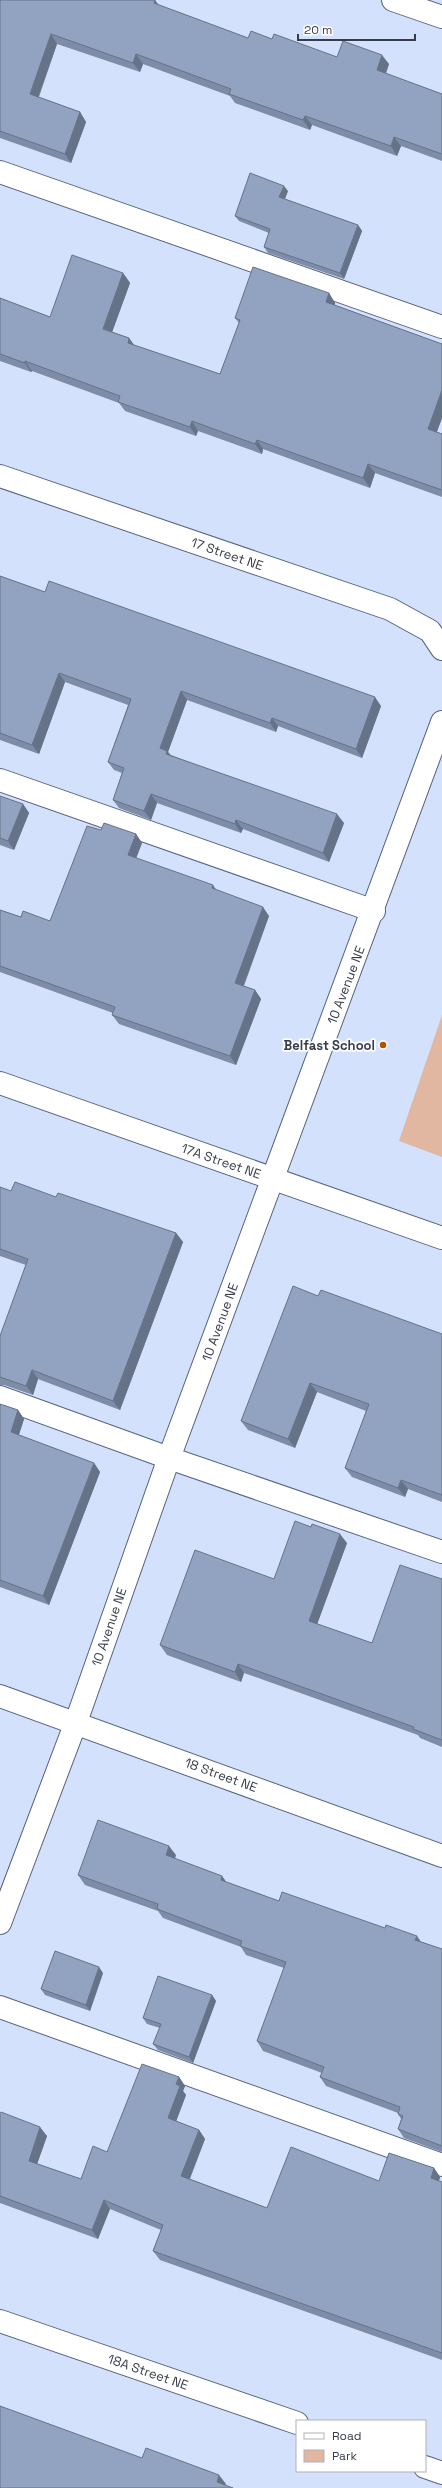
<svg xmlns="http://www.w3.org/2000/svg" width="442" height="2488" font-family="'Space Grotesk',sans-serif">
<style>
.green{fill:#e1b7a1}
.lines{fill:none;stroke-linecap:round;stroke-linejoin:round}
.minor-casing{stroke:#546380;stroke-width:24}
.minor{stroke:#fff;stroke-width:22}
.wall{fill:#7e8ca7}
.shaded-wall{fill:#667288}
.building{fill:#92a3c2;stroke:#667288}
.poi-dot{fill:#b05106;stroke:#fff;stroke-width:1.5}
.labels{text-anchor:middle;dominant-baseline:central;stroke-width:3.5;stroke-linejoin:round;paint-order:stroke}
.street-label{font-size:13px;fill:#363d4a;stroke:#fff}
.poi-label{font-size:13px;font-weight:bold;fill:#363d4a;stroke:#fff;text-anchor:end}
</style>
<rect width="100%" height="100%" fill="#d3e1fc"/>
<polygon class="green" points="442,1015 442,1157 399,1141"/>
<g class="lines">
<defs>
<g id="minor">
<polyline points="393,0 442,17"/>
<polyline points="0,172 442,327"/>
<polyline points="0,476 390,609 430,631 442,649"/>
<polyline points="0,780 374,911"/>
<polyline points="0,1083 442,1238"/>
<polyline points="0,1397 169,1458 442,1552"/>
<polyline points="0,1696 442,1856"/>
<polyline points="0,1923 76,1722 169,1458 442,722"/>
<polyline points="0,2007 442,2165"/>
<polyline points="0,2321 297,2423"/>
<polyline points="425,2467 442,2473"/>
</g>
</defs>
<use href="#minor" class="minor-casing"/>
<use href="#minor" class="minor"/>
</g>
<g class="wall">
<polygon points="0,0 155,0 158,5 248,38 272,39 337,57 389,64 386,74 442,94 442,161 401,146 397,156 312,125 310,130 235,103 230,96 143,64 140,72 57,44 39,97 80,112 86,122 71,163 0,138"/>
<polygon points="288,191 285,199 358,225 362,231 344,279 268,253 264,247 269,233 239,221 235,216"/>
<polygon points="123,273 130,283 112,332 129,338 134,345 220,374 239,323 235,318 329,293 335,303 335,305 442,344 442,418 437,432 442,434 442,497 375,473 370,488 263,449 262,454 198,431 196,436 125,411 119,403 32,371 31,372 0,361 0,298 50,317"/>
<polygon points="0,576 45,592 381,706 362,758 278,726 276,732 187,700 168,752 171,755 344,823 329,862 243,829 241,833 157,803 151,820 119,808 113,800 122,773 114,770 108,762 128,705 65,682 39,754 0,740"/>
<polygon points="0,796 23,804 29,813 14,850 0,845"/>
<polygon points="101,830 136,834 142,843 136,858 216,890 269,916 244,986 255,990 261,999 236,1065 119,1024 112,1015 113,1013 0,972 0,910 21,917 50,921"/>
<polygon points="0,1187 11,1191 56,1197 176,1233 183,1242 120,1410 38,1379 33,1395 4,1385 0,1385 0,1336 26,1265 0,1256"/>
<polygon points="318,1296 442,1334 442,1502 408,1489 405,1497 352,1477 345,1468 366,1411 317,1392 295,1448 248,1430 241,1421"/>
<polygon points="0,1404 18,1410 24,1419 19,1435 94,1463 100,1472 49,1605 0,1587"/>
<polygon points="347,1543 317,1624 372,1643 442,1579 442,1747 420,1738 418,1735 244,1673 241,1682 167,1655 160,1645 274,1579"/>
<polygon points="176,1855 175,1859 222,1876 226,1882 279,1901 422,1942 442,1949 442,2152 404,2138 398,2129 401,2119 398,2114 398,2113 326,2086 320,2077 322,2073 263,2051 257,2041 284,1968 246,1955 241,1947 163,1918 158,1911 85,1885 78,1875"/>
<polygon points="103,1973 90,2011 45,1995 41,1989"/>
<polygon points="212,1995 216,2001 193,2063 158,2050 153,2044 160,2028 147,2024 143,2018"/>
<polygon points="179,2077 185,2086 183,2091 186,2095 176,2121 199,2130 205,2139 190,2179 267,2208 379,2181 434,2168 440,2177 439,2181 442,2182 442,2360 160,2260 153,2251 161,2230 110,2209 98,2239 0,2203 0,2114 47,2136 37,2164 81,2179"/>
</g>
<g class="shaded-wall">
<polygon points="155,0 162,10 154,3"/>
<polygon points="51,34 57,44 36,103 30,94"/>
<polygon points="136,54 143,64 140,72 133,63"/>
<polygon points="382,55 389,64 383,80 377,70"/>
<polygon points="80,112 86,122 71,163 65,154"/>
<polygon points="305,116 312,125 310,130 303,120"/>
<polygon points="394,137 401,146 397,156 391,146"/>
<polygon points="284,186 288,191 283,203 279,197"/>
<polygon points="358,225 362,231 344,279 340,273"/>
<polygon points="123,273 130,283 110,338 103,329"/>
<polygon points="329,293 335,303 332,312 326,302"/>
<polygon points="129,338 136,348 128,343"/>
<polygon points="25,361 32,371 31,372 25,363"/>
<polygon points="442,390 442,418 434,439 428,429"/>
<polygon points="192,421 198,431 196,436 190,427"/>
<polygon points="257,440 263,449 262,454 255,444"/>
<polygon points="368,464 375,473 370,488 363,478"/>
<polygon points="59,673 65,682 39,754 32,745"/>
<polygon points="181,691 187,700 168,752 173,759 172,763 160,748"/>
<polygon points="375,697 381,706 362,758 356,749"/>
<polygon points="272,718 278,726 276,732 270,723"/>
<polygon points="151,794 157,803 151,820 144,811"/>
<polygon points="23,804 29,813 14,850 8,841"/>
<polygon points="337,814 344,823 329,862 323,853"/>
<polygon points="236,820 243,829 241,833 235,824"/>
<polygon points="136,834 142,843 134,864 128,855"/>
<polygon points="213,885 219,894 212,888"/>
<polygon points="263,907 269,916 241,992 235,983"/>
<polygon points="255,990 261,999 236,1065 230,1056"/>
<polygon points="176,1233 183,1242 120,1410 113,1401"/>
<polygon points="32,1370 38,1379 33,1395 26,1386"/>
<polygon points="310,1383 317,1392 295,1448 288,1439"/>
<polygon points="18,1410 24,1419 17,1440 11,1432"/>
<polygon points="94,1463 100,1472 49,1605 43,1596"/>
<polygon points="401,1480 408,1489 405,1497 398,1488"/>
<polygon points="340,1534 347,1543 315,1630 309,1621"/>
<polygon points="238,1664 244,1673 241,1682 235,1672"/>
<polygon points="169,1846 176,1855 172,1865 166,1855"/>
<polygon points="222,1876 229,1886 221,1880"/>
<polygon points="417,1936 423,1945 415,1940"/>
<polygon points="99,1967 103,1973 90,2011 86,2005"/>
<polygon points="212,1995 216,2001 193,2063 189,2057"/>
<polygon points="179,2077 185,2086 183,2091 186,2095 174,2127 168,2118 176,2084"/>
<polygon points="40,2127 47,2136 35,2170 29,2161"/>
<polygon points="199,2130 205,2139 187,2185 181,2176"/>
<polygon points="434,2168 440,2177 437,2187 431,2178"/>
<polygon points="104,2200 110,2209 98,2239 92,2230"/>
<polygon points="219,2475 226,2484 224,2488 217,2482"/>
</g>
<g class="building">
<polygon points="0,0 155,0 154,3 248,38 251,31 272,39 274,34 337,57 343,41 382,55 377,70 442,94 442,154 394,137 391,146 305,116 303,120 229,94 231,89 136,54 133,63 51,34 30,94 80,112 65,154 0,131"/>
<polygon points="250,173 284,186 279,197 358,225 340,273 264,247 270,229 235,216"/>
<polygon points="72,255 123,273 103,329 129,338 128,343 220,374 240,320 235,318 253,267 329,293 326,302 442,344 442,390 428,429 442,434 442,490 368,464 363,478 257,440 255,444 192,421 190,427 118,402 120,396 25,361 25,363 0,354 0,298 50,317"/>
<polygon points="0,576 45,592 49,581 375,697 356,749 272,718 270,723 181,691 160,748 167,751 166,754 337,814 323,853 236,820 235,824 151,794 144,811 113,800 124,768 108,762 131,699 59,673 32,745 0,733"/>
<polygon points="0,796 23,804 8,841 0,838"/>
<polygon points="104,823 136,834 128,855 213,885 212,888 263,907 235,983 255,990 230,1056 112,1015 115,1007 0,966 0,910 21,917 23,911 50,921 87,826 101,830"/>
<polygon points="15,1182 56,1197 58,1193 176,1233 113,1401 32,1370 26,1386 0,1377 0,1336 28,1259 0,1249 0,1187 11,1191"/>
<polygon points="293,1286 318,1296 321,1290 442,1334 442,1495 401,1480 398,1488 345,1468 369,1404 310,1383 288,1439 241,1421"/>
<polygon points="0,1404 18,1410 11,1432 94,1463 43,1596 0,1580"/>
<polygon points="295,1521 311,1527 312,1524 340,1534 309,1621 372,1643 400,1565 442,1579 442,1740 413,1729 414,1727 238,1664 235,1672 160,1645 195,1550 274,1579"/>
<polygon points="98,1820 169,1846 166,1855 222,1876 221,1880 279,1901 282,1892 385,1928 386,1925 417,1936 415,1940 442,1949 442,2146 398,2129 403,2116 398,2114 400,2107 320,2077 324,2067 257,2041 286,1962 240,1946 242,1941 157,1909 158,1904 78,1875"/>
<polygon points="55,1951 99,1967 86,2005 41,1989"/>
<polygon points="158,1976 212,1995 189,2057 153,2044 161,2024 143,2018"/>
<polygon points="142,2064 179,2077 176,2084 180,2086 168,2118 199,2130 181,2176 267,2208 291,2147 379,2181 389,2153 434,2168 431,2178 442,2182 442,2353 153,2251 163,2225 104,2200 92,2230 0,2196 0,2114 1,2112 40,2127 29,2161 81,2179 93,2146 107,2152"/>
<polygon points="0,2406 142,2458 146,2448 219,2475 217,2482 233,2488 0,2488"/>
</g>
<circle class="poi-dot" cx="383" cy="1045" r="4"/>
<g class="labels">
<g class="street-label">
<text transform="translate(227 554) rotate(19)">17 Street NE</text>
<text transform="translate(346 985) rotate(-69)">10 Avenue NE</text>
<text transform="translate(221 1161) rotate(19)">17A Street NE</text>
<text transform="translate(220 1322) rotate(-70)">10 Avenue NE</text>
<text transform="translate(109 1627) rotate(-71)">10 Avenue NE</text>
<text transform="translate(221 1775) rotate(20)">18 Street NE</text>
<text transform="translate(148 2372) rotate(19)">18A Street NE</text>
</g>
<g class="poi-label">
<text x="375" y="1045">Belfast School</text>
</g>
</g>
<rect x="296" y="2420" width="130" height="52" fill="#ffffff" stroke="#afb1b7"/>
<rect x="304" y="2433" width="20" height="6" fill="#ffffff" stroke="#afb1b7"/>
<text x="332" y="2440" font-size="12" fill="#363d4a">Road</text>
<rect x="304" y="2450" width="20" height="12" fill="#e1b7a1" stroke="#afb1b7"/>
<text x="332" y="2460" font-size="12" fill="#363d4a">Park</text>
<path d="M298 34v6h117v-6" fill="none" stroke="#363d4a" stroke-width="2"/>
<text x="304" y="34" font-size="12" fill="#363d4a" stroke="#ffffff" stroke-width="3" paint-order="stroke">20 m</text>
</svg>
